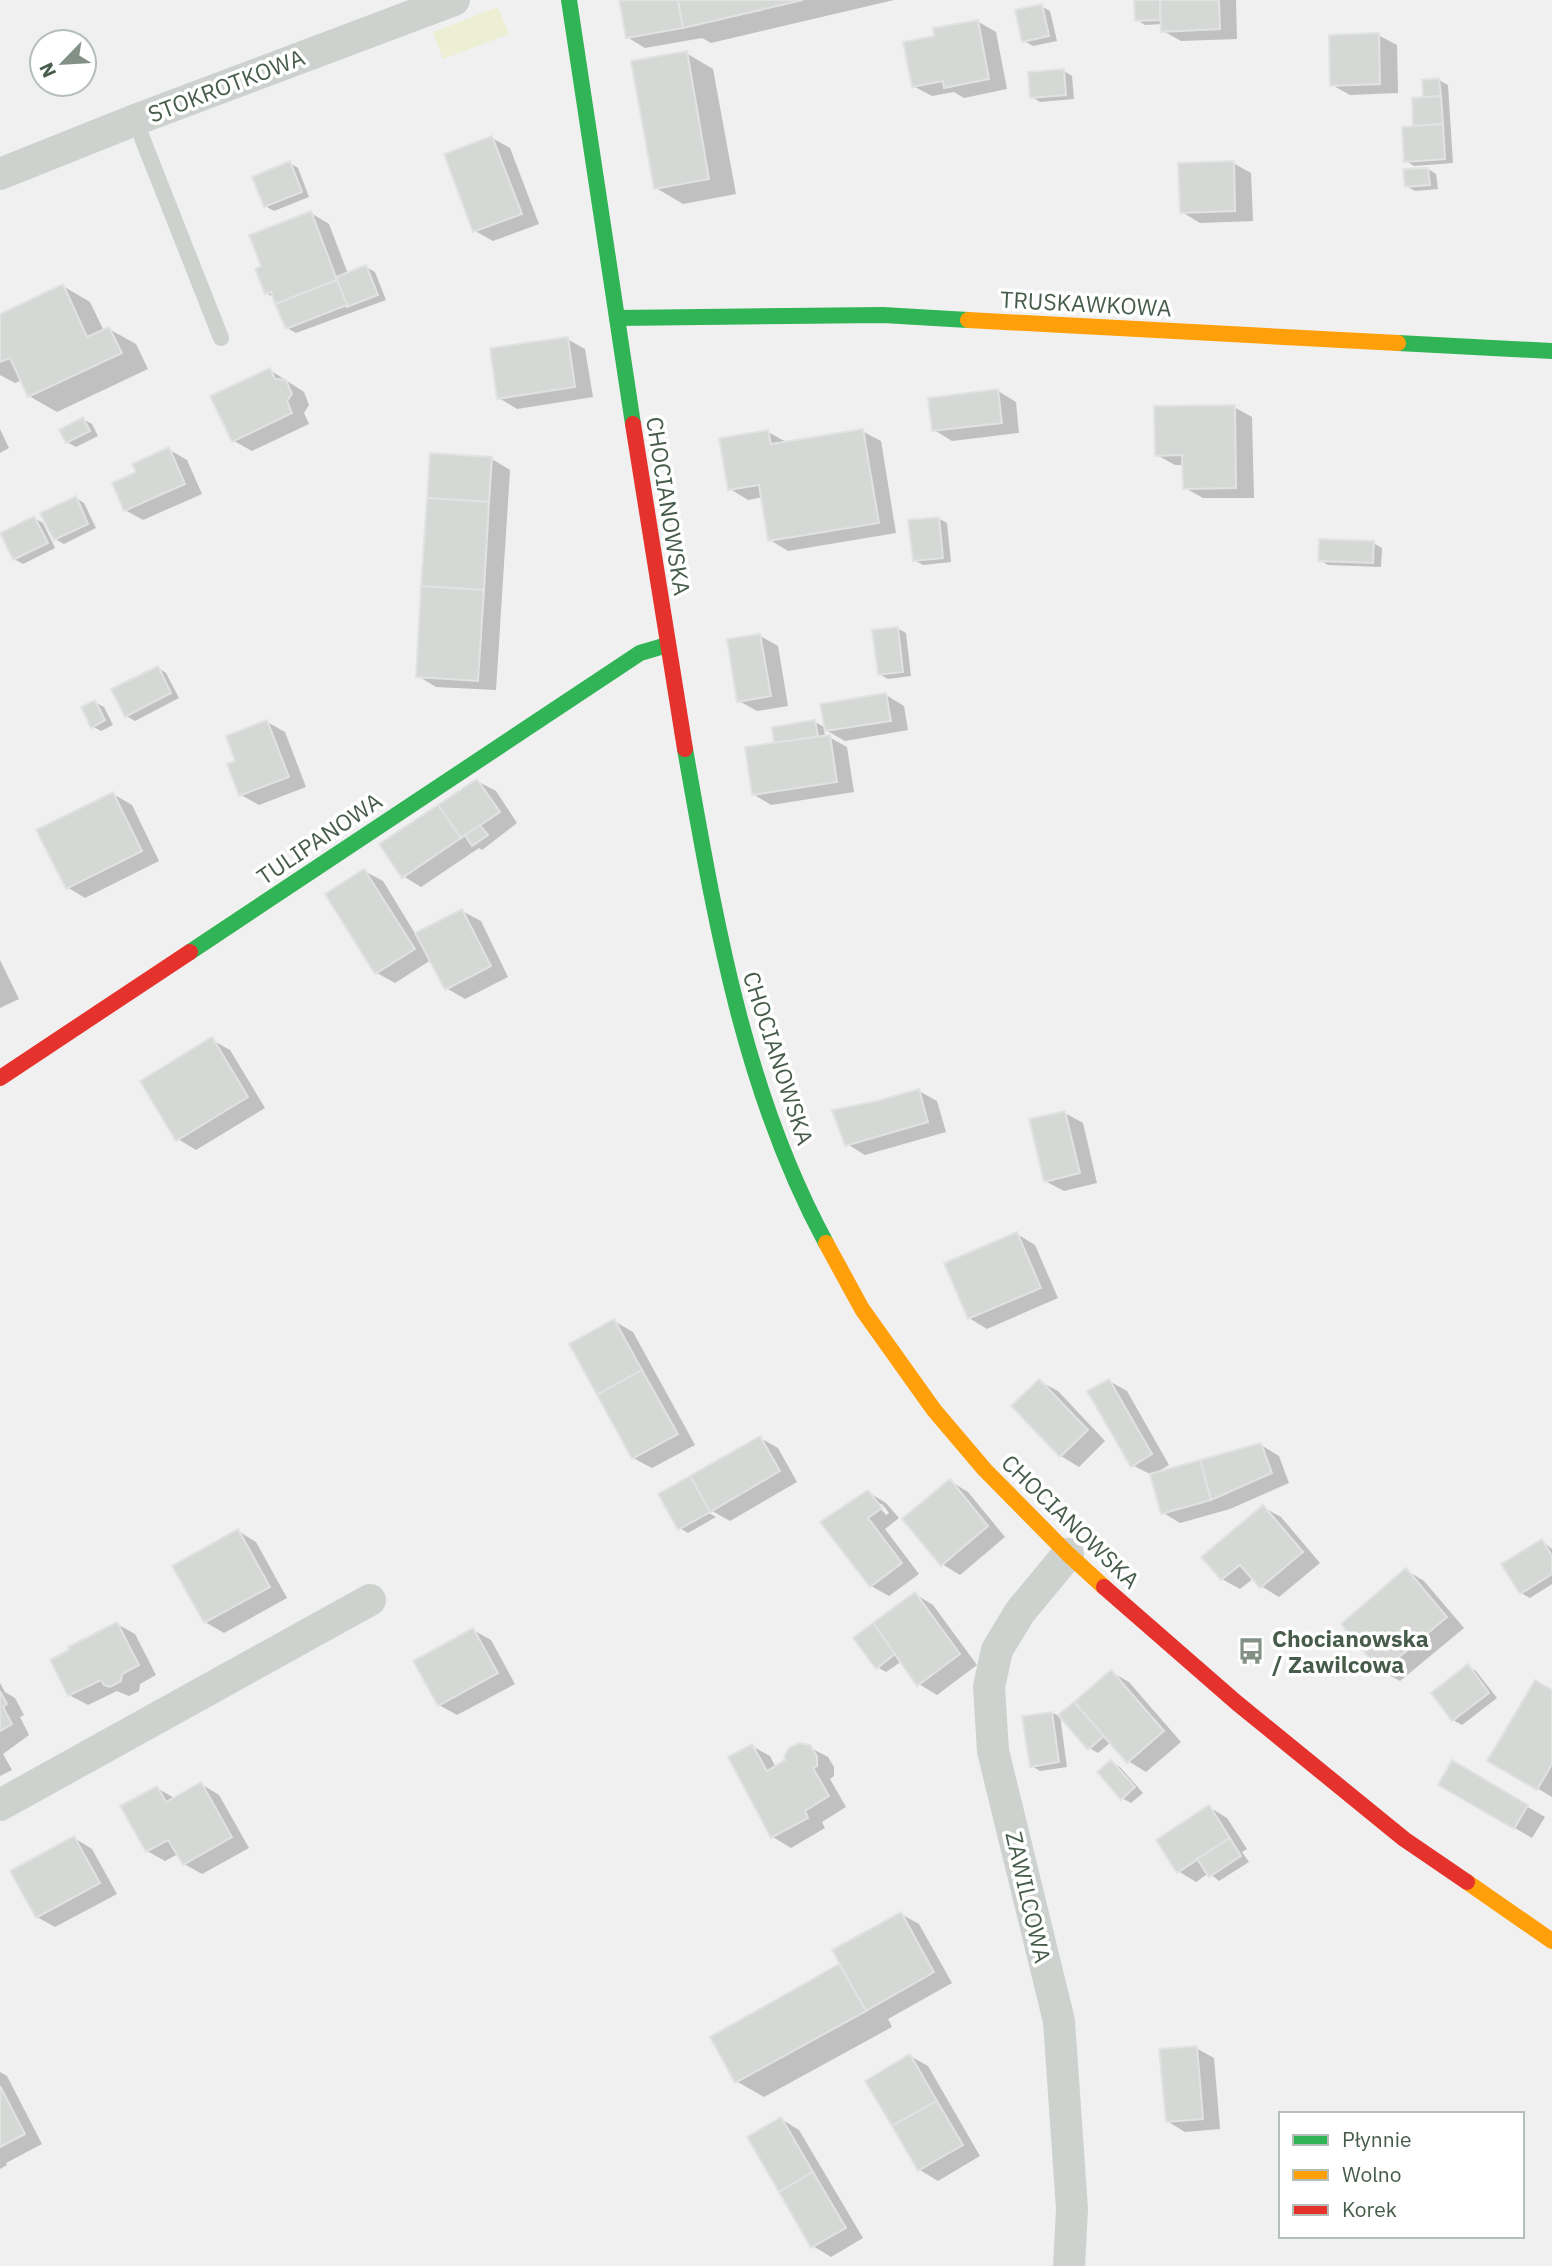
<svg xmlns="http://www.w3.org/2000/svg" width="1552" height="2266" font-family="'IBM Plex Sans',sans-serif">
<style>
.green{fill:#ecefd4}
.shadow{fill:#0003;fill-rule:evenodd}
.building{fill:#d6d8d6;stroke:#e1e3e2;stroke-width:2}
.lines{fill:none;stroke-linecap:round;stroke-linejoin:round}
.lane{stroke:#ced2cf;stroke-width:16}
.street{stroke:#ced2cf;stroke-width:32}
.fast{stroke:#30b455;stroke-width:16}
.slow{stroke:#ff9f0a;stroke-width:16}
.jam{stroke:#e5322d;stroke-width:16}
.labels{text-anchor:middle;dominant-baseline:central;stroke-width:7;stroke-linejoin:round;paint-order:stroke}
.street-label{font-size:23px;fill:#475c4b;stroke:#fff}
.poi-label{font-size:23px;font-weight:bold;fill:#475c4b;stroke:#fff;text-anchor:start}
</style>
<rect width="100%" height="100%" fill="#f0f0f0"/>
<polygon class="green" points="498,7 509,34 443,59 433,32"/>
<g class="shadow">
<polygon points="621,0 894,0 711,43 702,38 645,48 627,37"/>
<polygon points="1135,0 1236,0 1237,39 1181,41 1163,31 1162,24 1145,25 1137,20"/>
<polygon points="1041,6 1050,11 1057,41 1033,46 1024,41"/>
<polygon points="977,21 996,32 1007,89 964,98 954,92 932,96 913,86 936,38"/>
<polygon points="1378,35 1397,45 1398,93 1350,95 1332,85"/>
<polygon points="686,53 713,69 736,194 683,204 656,188"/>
<polygon points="1064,71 1072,76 1074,99 1040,102 1032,97"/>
<polygon points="1439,80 1448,85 1453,163 1414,166 1406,161 1415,128 1413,100 1425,99"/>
<polygon points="492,138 510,148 539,224 493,241 475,231"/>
<polygon points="290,163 298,168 309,197 274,211 265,206"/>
<polygon points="1233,163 1251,173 1253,221 1200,223 1182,212"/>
<polygon points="1428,169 1436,174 1438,189 1415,191 1406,186"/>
<polygon points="311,213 329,224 348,274 366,267 375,272 386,300 296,333 287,328 275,298 266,293 264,267"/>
<polygon points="63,286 90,302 104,331 109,329 136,344 148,369 57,412 29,396 22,380 15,383 0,375 0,316"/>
<polygon points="567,339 585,349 593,397 517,409 499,398"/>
<polygon points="270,370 304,392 309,405 304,413 309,424 252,451 234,441"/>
<polygon points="998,391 1016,402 1019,433 952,441 934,430"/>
<polygon points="1234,407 1252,417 1254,498 1203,498 1185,488 1184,465 1175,465 1157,455"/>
<polygon points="83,419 92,424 98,436 76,447 67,442"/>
<polygon points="0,429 9,448 0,453"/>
<polygon points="862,431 881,441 896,533 788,551 770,540 763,497 748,500 730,489 768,432 788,443"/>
<polygon points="168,449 187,460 202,494 143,520 125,510"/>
<polygon points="431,455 492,459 510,470 496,690 436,687 418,676"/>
<polygon points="76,498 84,503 96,528 64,544 55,539"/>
<polygon points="34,518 43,523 55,548 23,564 14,559"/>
<polygon points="938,518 947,523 951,562 923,565 914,560"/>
<polygon points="1373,543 1382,548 1381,567 1328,565 1320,560"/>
<polygon points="897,628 906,633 911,676 888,679 879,674"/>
<polygon points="760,636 778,646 788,706 757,711 739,701"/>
<polygon points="158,668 166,673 179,698 135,721 126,716"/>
<polygon points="886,695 904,706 908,730 845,741 824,729 825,737 829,737 847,747 854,792 771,805 753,794 776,745 815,722 826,728"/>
<polygon points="95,702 104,707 113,725 101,731 92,726"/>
<polygon points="267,722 285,732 306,787 259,805 241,795 238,762"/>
<polygon points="477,781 496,791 517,823 482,850 479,848 421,887 403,876"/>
<polygon points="113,794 132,805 159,861 85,898 67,887"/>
<polygon points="364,871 383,881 416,935 462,911 481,921 508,977 465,999 446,988 431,960 395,983 377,973"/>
<polygon points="0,960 19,999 0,1008"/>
<polygon points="212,1040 230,1050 265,1108 196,1150 178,1139"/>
<polygon points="919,1091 937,1101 946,1132 865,1155 847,1144 877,1103"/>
<polygon points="1065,1113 1083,1123 1097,1183 1064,1191 1045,1181"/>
<polygon points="1017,1234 1035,1245 1058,1298 987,1329 969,1318"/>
<polygon points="614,1321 633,1332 695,1445 652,1468 633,1458"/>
<polygon points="1039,1381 1058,1391 1105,1441 1079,1467 1061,1456"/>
<polygon points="1109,1381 1127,1391 1169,1465 1154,1474 1261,1445 1279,1456 1289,1483 1230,1509 1180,1523 1162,1512 1152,1475 1132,1465"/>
<polygon points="760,1438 778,1448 797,1482 730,1521 703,1506 702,1509 716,1517 688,1533 680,1528"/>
<polygon points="950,1481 968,1492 1005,1537 960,1575 942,1564"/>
<path d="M 868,1492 L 886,1503 L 899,1518 L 885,1529 L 919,1574 L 889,1596 L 871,1586 L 823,1522 ZM 877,1504 L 882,1504 L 889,1513 L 886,1515 Z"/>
<polygon points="1263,1507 1281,1517 1320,1563 1279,1597 1261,1586 1254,1578 1240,1589 1222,1579"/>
<polygon points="238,1531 256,1542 287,1598 224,1633 205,1622"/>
<polygon points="1542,1541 1552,1549 1552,1584 1530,1598 1521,1593"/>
<polygon points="1406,1570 1424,1581 1464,1628 1400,1681 1382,1671"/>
<polygon points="915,1594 933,1605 977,1665 937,1695 919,1684 902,1661 886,1672 877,1667"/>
<polygon points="117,1624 135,1634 156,1675 140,1684 139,1691 129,1696 117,1691 88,1705 69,1695"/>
<polygon points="473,1630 491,1640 515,1684 457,1715 439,1705"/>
<polygon points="1468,1666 1476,1671 1497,1698 1462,1725 1453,1720 1433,1693"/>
<polygon points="1111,1672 1129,1682 1181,1742 1146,1772 1128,1761 1111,1742 1098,1753 1089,1748"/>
<polygon points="0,1683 5,1692 15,1698 24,1715 20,1717 29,1735 3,1754 12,1770 0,1776"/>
<polygon points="1552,1692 1552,1797 1490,1760"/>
<polygon points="1052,1713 1060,1716 1067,1767 1040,1771 1032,1766"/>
<polygon points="752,1746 770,1756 776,1768 809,1747 828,1757 834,1767 834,1776 830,1779 846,1807 822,1822 825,1828 791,1848 773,1837"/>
<polygon points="1111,1762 1120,1767 1143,1793 1131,1803 1122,1798"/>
<polygon points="1453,1763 1545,1817 1532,1838 1440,1784"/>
<polygon points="201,1784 219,1795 249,1848 202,1874 184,1864 178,1854 165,1861 147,1851 157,1788 176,1799"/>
<polygon points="1209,1807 1227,1818 1247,1849 1242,1852 1249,1862 1219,1881 1209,1873 1196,1882 1178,1871"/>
<polygon points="74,1838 92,1849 117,1894 55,1927 37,1917"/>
<polygon points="901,1914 919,1924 952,1983 888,2019 892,2027 764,2097 736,2081 839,1966 844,1969"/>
<polygon points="1196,2048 1214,2058 1220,2129 1185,2132 1167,2121"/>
<polygon points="910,2056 928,2066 980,2156 938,2181 920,2170 867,2082"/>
<polygon points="0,2072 7,2076 42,2144 6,2163 7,2165 0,2169"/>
<polygon points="781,2119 799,2130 863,2238 831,2257 813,2246"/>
</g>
<g class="building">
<polygon points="619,0 678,0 683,28 626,38"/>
<polygon points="678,0 803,0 683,28"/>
<polygon points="1134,0 1160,0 1160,20 1135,21"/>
<polygon points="1160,0 1219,0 1220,29 1161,32"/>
<polygon points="1042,4 1049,36 1022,42 1015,10"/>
<polygon points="978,20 989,79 944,88 943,81 912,87 903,42 934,36 933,28"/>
<polygon points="1379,33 1380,84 1330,86 1329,35"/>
<polygon points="687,51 709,179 654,189 631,61"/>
<polygon points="1064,69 1066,95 1030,98 1028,72"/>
<polygon points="1439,78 1441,96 1423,98 1422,80"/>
<polygon points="1441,96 1443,124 1413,126 1412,98"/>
<polygon points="1443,124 1445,159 1404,162 1402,127"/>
<polygon points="492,136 522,214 473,232 444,154"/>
<polygon points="290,161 302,192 264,207 252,177"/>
<polygon points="1234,161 1235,211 1180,213 1178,163"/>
<polygon points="1428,168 1430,185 1405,187 1403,169"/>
<polygon points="311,211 337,280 275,304 271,292 265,294 255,269 261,266 249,235"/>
<polygon points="366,265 378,295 347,307 336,277"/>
<polygon points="337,280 347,305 286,329 275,304"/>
<polygon points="63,284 87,337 109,327 122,353 28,397 10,358 0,362 0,314"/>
<polygon points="568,337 575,387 497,399 490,348"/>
<polygon points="270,368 275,379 286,380 292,394 287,401 292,413 232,442 210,396"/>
<polygon points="998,389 1002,423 932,431 928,398"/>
<polygon points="1235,405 1236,488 1183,489 1182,455 1155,456 1154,406"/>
<polygon points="83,417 90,431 66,443 59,430"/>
<polygon points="863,429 879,523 768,541 759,485 728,490 719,438 768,430 771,444"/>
<polygon points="169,447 185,484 124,511 112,483 136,472 132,464"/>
<polygon points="430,453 492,457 489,502 427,498"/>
<polygon points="76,496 88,524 54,540 40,513"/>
<polygon points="427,498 489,502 484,590 421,586"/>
<polygon points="34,516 48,543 13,560 0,533"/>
<polygon points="939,517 943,558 913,561 908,520"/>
<polygon points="1319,539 1374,541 1373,563 1318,561"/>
<polygon points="421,586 484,590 478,681 416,677"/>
<polygon points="898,627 903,672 878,675 872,630"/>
<polygon points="760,634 771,696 737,702 727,639"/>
<polygon points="158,666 171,693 125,717 111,689"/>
<polygon points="886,693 891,721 825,731 820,704"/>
<polygon points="95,700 105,720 91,728 81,707"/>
<polygon points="267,720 289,777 239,796 227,764 235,761 226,736"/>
<polygon points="815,720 818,737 774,743 772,727"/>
<polygon points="830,735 837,782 752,795 745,747"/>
<polygon points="477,779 500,812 461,838 438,805"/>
<polygon points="113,792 142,851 66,889 36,830"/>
<polygon points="438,805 461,838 402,878 379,844"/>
<polygon points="480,825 488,835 472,846 465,835"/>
<polygon points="364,869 415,949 375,974 325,894"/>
<polygon points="462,909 491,966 445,990 415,933"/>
<polygon points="212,1037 248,1097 176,1141 140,1081"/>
<polygon points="919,1089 928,1122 845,1146 832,1110 877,1101"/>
<polygon points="1065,1111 1080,1173 1044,1182 1029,1119"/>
<polygon points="1017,1232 1041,1288 968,1319 944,1263"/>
<polygon points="614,1319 642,1370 597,1395 569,1344"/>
<polygon points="642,1370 678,1434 632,1459 597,1395"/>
<polygon points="1039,1379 1088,1430 1060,1457 1011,1406"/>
<polygon points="1109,1379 1152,1454 1131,1467 1087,1391"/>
<polygon points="760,1436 780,1471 710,1512 690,1476"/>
<polygon points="1261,1443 1272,1473 1211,1500 1200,1460"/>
<polygon points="1200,1460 1211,1500 1161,1514 1150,1474"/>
<polygon points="690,1476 710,1512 678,1530 658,1494"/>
<polygon points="950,1479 988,1526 941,1566 902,1519"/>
<polygon points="868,1490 882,1508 868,1518 902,1563 870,1587 820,1522"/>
<polygon points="1263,1505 1303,1552 1260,1588 1240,1565 1221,1580 1201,1557"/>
<polygon points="238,1529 270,1587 204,1623 172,1566"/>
<polygon points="1542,1539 1552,1556 1552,1574 1520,1594 1501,1564"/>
<polygon points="1406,1568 1447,1617 1381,1672 1341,1624"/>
<polygon points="915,1592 960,1654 917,1686 873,1623"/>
<polygon points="117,1622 139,1665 122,1674 121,1681 110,1687 104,1685 101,1680 68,1696 50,1660 69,1650 68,1647"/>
<polygon points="873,1623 895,1654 876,1669 853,1638"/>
<polygon points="473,1628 498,1673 438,1706 413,1661"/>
<polygon points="1468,1664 1489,1693 1452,1721 1431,1693"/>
<polygon points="1111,1670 1164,1731 1127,1763 1074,1702"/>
<polygon points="1535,1680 1552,1690 1552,1764 1537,1790 1487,1761"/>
<polygon points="0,1691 7,1704 3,1707 12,1724 0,1731"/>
<polygon points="1074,1702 1104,1736 1088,1750 1058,1715"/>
<polygon points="1052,1712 1059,1762 1030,1767 1022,1716"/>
<polygon points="799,1743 810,1745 817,1756 817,1766 813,1768 829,1796 805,1811 808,1818 771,1838 728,1757 752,1744 767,1771 785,1760 784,1757 789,1748"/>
<polygon points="1111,1760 1135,1787 1121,1800 1097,1772"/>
<polygon points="1452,1760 1528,1805 1514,1829 1438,1785"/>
<polygon points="201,1782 232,1837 183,1865 168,1840 146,1852 120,1806 157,1786 166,1802"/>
<polygon points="1209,1805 1230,1838 1177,1873 1156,1840"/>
<polygon points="74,1836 100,1883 36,1918 10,1871"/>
<polygon points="1230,1838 1241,1856 1209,1877 1197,1859"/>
<polygon points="901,1912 934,1972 866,2011 832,1950"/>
<polygon points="839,1964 866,2011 735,2083 710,2037"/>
<polygon points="1197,2046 1203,2119 1166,2122 1159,2049"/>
<polygon points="910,2054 937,2101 892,2126 865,2081"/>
<polygon points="0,2086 25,2134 0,2147"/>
<polygon points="937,2101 963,2145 918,2171 892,2126"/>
<polygon points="781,2117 813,2172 779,2192 747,2137"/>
<polygon points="813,2172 846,2228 811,2248 779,2192"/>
</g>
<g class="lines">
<polyline class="lane" points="135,120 221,338"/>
<g class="street">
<polyline points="0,174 135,120 454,0"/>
<polyline points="1068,1554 1020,1612 997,1650 989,1687 993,1751 1059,2021 1072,2209 1069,2266"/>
<polyline points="0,1805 370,1600"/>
</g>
<g class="fast">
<polyline points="569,0 633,424"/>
<polyline points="617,318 883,315 968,320"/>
<polyline points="1398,343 1552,351"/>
<path d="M 685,749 C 715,918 743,1090 826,1243"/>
<polyline points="190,952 640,653 667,645"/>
</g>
<g class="slow">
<polyline points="968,320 1398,343"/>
<polyline points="826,1243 862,1309 934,1410 985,1470 1068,1554 1104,1587"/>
<polyline points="1467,1882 1552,1941"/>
</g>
<g class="jam">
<polyline points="633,424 685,749"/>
<polyline points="0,1078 190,952"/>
<polyline points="1104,1587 1237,1703 1404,1839 1467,1882"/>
</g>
</g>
<defs>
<symbol id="bus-bare" viewBox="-9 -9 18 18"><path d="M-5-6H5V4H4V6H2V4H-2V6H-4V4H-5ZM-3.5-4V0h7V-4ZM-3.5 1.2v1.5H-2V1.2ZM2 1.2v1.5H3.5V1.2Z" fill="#829085" stroke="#fff" stroke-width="2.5" paint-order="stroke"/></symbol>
</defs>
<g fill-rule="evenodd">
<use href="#bus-bare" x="1232" y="1632" width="38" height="38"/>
</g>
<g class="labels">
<g class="street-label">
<text transform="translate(226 85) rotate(-21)">STOKROTKOWA</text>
<text transform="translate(1086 303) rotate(3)">TRUSKAWKOWA</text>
<text transform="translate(669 506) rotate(81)">CHOCIANOWSKA</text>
<text transform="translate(319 838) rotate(-34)">TULIPANOWA</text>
<text transform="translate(779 1058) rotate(72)">CHOCIANOWSKA</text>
<text transform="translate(1071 1521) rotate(44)">CHOCIANOWSKA</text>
<text transform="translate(1029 1897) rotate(77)">ZAWILCOWA</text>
</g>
<g class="poi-label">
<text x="1272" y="1638">Chocianowska<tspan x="1272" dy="26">/ Zawilcowa</tspan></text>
</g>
</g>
<rect x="1279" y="2112" width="245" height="126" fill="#ffffff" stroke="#b5beb7" stroke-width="2"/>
<rect x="1293" y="2135" width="35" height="10" fill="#30b455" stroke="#b5beb7" stroke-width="2"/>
<text x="1342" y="2147" font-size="21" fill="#475c4b">Płynnie</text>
<rect x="1293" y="2170" width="35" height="10" fill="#ff9f0a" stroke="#b5beb7" stroke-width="2"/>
<text x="1342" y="2182" font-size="21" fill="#475c4b">Wolno</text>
<rect x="1293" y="2205" width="35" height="10" fill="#e5322d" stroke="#b5beb7" stroke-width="2"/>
<text x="1342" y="2217" font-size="21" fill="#475c4b">Korek</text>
<g transform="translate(63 63) rotate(245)"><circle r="33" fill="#ffffff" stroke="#b5beb7" stroke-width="2"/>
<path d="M0-5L12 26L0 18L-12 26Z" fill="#829085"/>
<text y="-10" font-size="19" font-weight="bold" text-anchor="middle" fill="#475c4b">N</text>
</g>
</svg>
